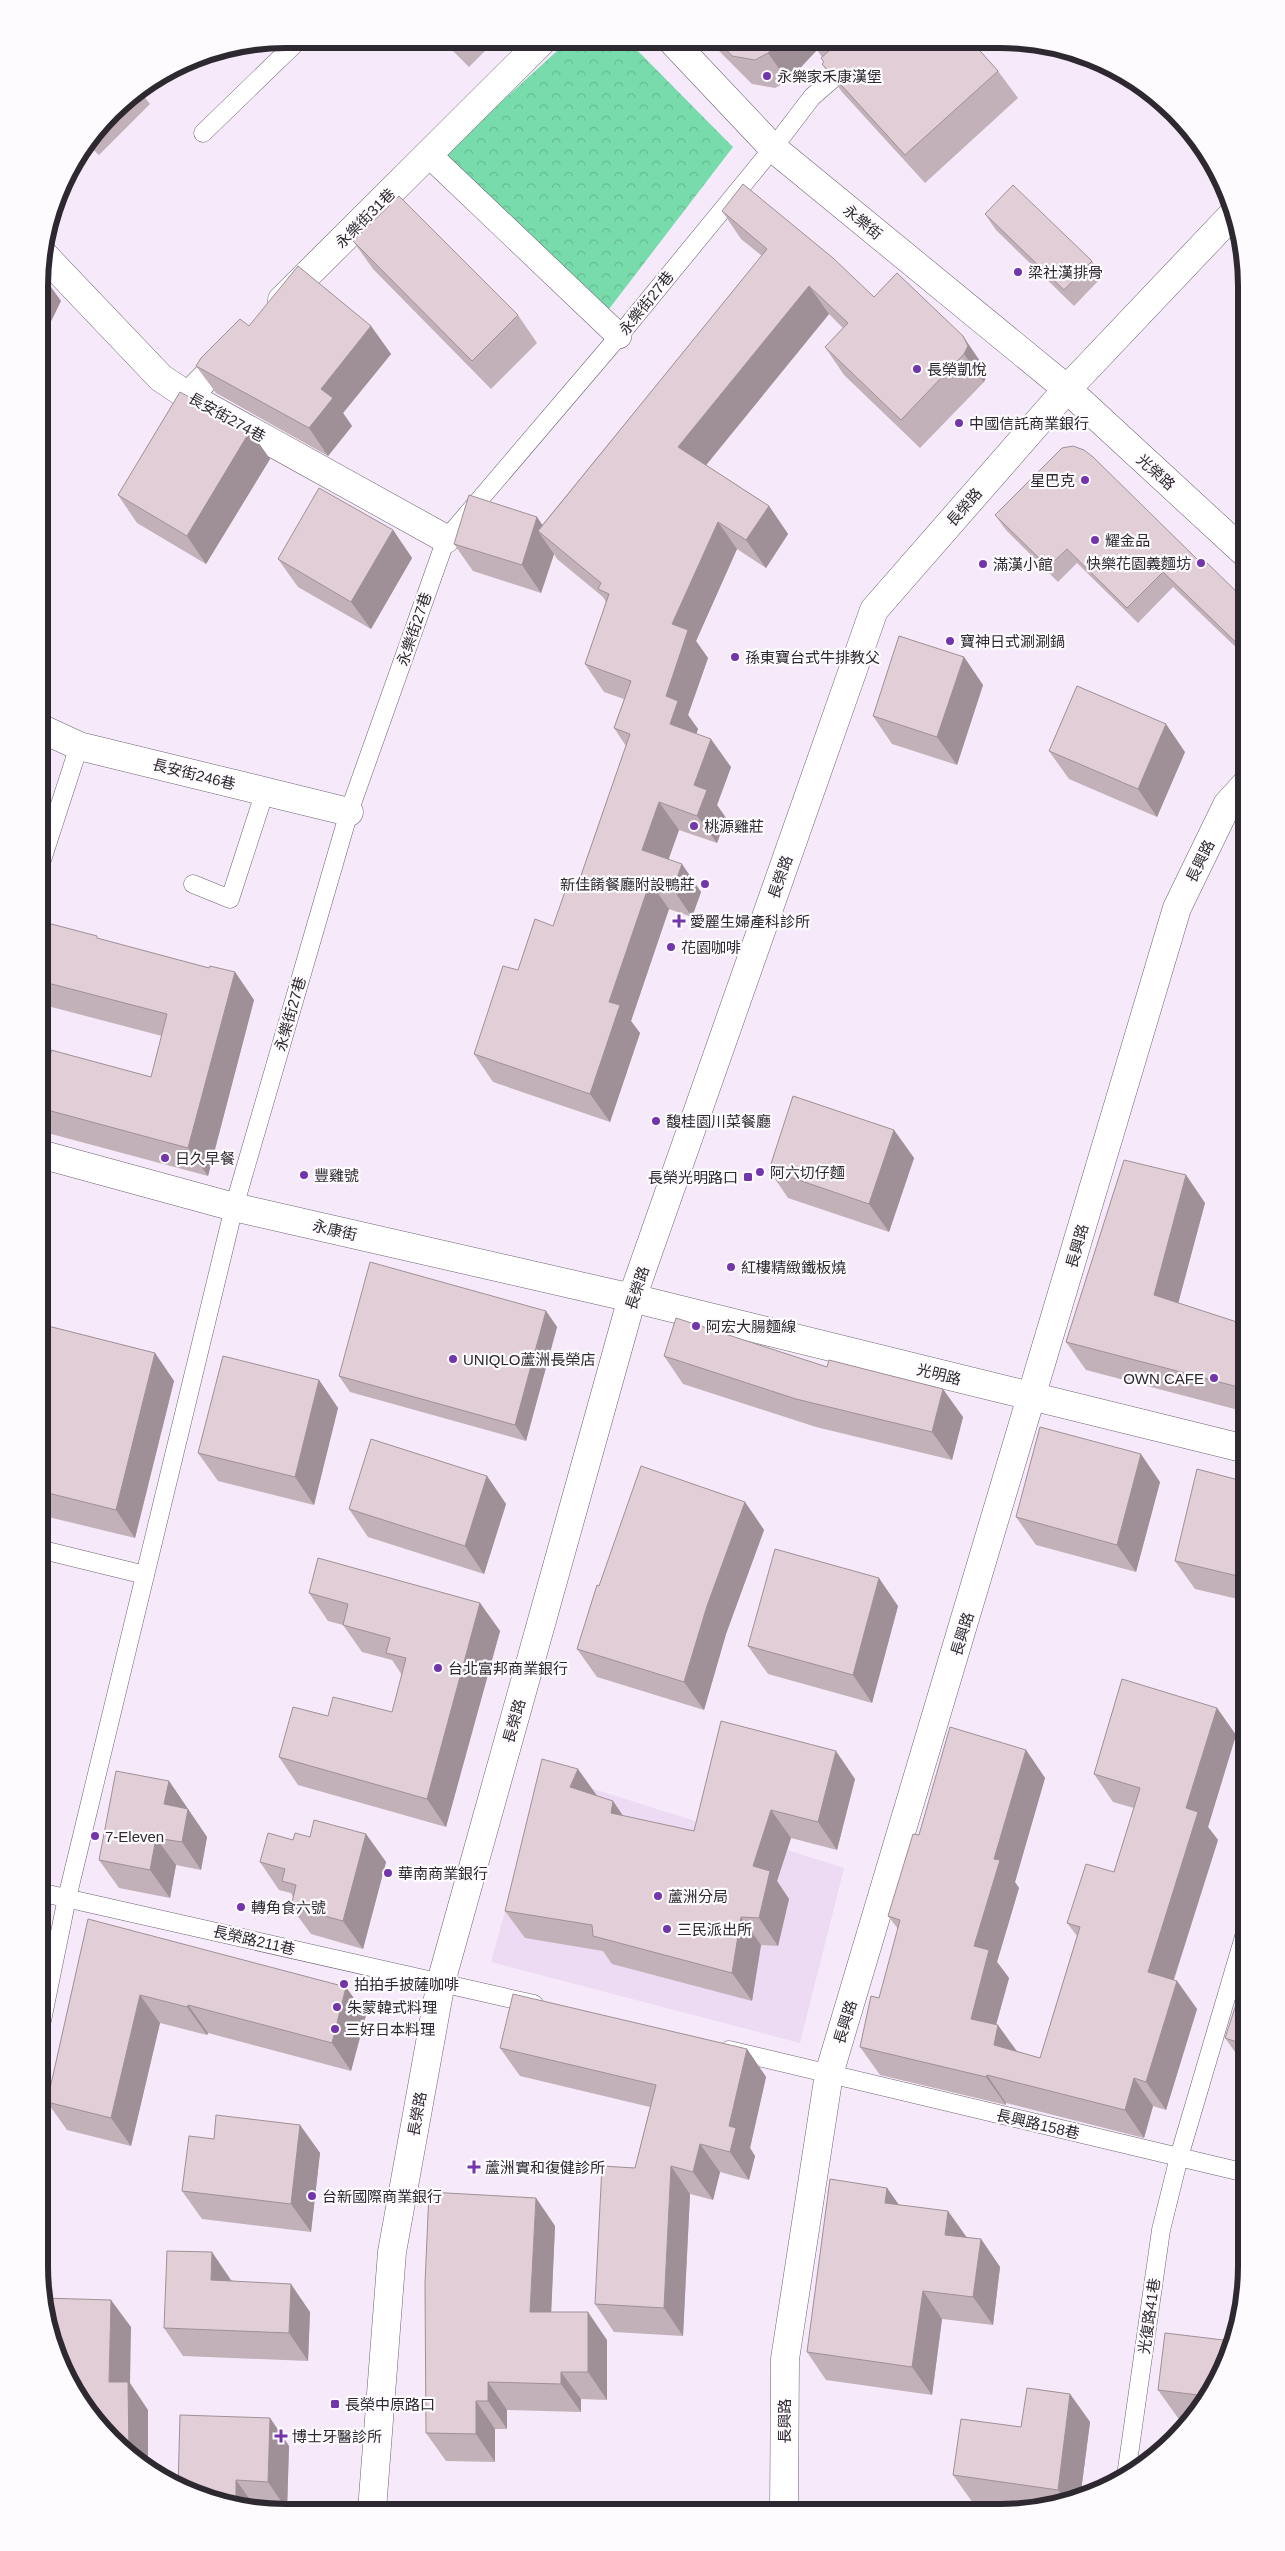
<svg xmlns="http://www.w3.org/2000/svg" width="1285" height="2551" font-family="Helvetica,'Noto Sans TC',sans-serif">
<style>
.built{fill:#ecdbf2}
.forest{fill:url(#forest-crowns)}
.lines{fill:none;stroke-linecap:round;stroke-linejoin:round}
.service-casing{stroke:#6c6270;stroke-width:19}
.pedestrian-casing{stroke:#6c6270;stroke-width:26}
.minor-casing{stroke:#6c6270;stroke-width:29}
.tertiary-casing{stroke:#6c6270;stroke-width:29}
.service{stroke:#fff;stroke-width:18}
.pedestrian{stroke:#fff;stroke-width:25}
.minor{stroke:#fff;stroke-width:28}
.tertiary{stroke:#fff;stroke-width:28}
.wall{fill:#c2b1b9}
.shaded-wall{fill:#9e9096}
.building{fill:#e2ced7;stroke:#9e9096}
.poi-dot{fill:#7335aa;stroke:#fdfbfe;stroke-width:2}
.labels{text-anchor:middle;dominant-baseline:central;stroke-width:4.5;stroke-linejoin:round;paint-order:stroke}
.poi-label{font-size:15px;fill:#2e2930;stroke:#fdfbfe;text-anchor:start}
.street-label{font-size:15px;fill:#2e2930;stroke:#fdfbfe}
.rim{fill:none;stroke:#2e2930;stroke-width:6}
</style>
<defs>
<pattern id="forest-crowns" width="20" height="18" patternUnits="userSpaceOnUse" patternTransform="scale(1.25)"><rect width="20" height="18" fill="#77dbab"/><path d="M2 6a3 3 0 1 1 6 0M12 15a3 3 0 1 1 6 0" fill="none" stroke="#67bc93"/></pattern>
</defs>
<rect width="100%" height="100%" fill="#f6eafa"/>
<polygon class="built" points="543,1773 844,1868 800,2043 491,1962"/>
<polygon class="forest" points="569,40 628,41 733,147 609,309 444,154"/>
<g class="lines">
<defs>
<g id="service">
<polyline points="203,133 300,39"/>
<polyline points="40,866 79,746"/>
<polyline points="193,884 230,899 265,791"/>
<polyline points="39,1549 145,1575"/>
<polyline points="39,1892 534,2004"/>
<polyline points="39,2035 67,1898 234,1207 349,812 446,539 619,336 773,148 812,97 875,42"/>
<polyline points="729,2050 1246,2173"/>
<polyline points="1126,2476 1161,2230 1179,2157 1246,1930"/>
</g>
<polyline id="pedestrian" points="429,155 619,336"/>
<g id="minor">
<polyline points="41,252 161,378 188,396 446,539"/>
<polyline points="282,300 543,40"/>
<polyline points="188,396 231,352"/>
<polyline points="40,728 79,746 349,812"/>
<polyline points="40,1154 234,1207 632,1298 1246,1449"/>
<polyline points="784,2512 785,2359 829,2074 1177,908 1227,805 1246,784"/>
</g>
<g id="tertiary">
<polyline points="672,41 773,148 1067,389 1246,554"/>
<polyline points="372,2510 392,2252 441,1982 632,1298 874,610 1067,389 1234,213"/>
</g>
</defs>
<use href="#service" class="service-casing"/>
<use href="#pedestrian" class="pedestrian-casing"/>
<use href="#minor" class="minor-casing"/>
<use href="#tertiary" class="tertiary-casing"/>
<use href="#service" class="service"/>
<use href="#pedestrian" class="pedestrian"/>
<use href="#minor" class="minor"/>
<use href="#tertiary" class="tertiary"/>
</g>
<g class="wall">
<polygon points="443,40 496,40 469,67 445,43"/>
<polygon points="709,41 973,43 998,71 1018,98 925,183 842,92 822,64 824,62 822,57 817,50 788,81 775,88 752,84"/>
<polygon points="139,90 150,104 99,155 88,145 123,100"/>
<polygon points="722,211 874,297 982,364 987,374 984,382 920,448 844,375 825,347 843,328 829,314 706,465 769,506 788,534 766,568 737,549 696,641 708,658 688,715 698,729 696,734 731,767 717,805 726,818 717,843 679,830 668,859 701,892 692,917 669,909 631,1021 640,1033 610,1122 493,1082 474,1054 518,970 553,926 577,887 626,746 614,728 624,699 604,692 585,664 606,602 603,597 557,559 554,554 541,593 473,571 454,544 542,525 762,256 741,239"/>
<polygon points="985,214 1092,261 1102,277 1074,306 996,230"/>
<polygon points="353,241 518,315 537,343 491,389 373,269"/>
<polygon points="249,326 371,326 391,354 343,413 352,426 328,456 216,393 196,366"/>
<polygon points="250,431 270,459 206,564 137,523 118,495"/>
<polygon points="995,515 1199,561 1246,601 1246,657 1173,587 1138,623 1077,563 1058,582 1006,530"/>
<polygon points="393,530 412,558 371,629 298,587 278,559"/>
<polygon points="964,657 983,685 957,765 892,744 873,716"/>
<polygon points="1049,751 1185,752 1157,817 1069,779"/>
<polygon points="40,921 99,939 209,968 235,972 254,1000 208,1176 40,1131 40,1050 151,1077 162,1036 40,1004"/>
<polygon points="894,1130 914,1158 889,1232 788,1198 769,1170"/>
<polygon points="1186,1175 1205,1203 1178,1303 1246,1325 1246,1412 1086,1370 1066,1342"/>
<polygon points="546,1311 557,1327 526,1441 350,1392 339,1376"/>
<polygon points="40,1324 155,1353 174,1381 135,1538 40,1515"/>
<polygon points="664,1356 963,1417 952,1460 816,1427 683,1384"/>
<polygon points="319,1380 338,1408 314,1505 218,1481 198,1453"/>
<polygon points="487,1476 506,1504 484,1574 368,1537 349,1509"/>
<polygon points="1160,1482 1136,1572 1036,1545 1016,1517"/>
<polygon points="1246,1482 1246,1601 1195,1589 1175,1561"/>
<polygon points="745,1502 764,1530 726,1634 704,1710 597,1677 577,1649 599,1586"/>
<polygon points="309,1593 480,1603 500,1631 446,1827 298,1785 279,1757 328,1716 392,1712 402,1675 392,1660 362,1652 343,1625 328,1621"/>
<polygon points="898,1606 872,1703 768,1674 748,1646"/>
<polygon points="1217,1708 1236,1735 1208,1827 1218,1840 1174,1980 1177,1981 1197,2009 1166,2110 1153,2106 1144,2138 1006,2103 1006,2105 880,2075 860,2047 879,1998 898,1929 888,1916 919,1835 1026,1750 1045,1778 1015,1882 1019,1888 997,1962 1009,1978 996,2024 1017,2051 1040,2058 1077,1936 1067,1923 1114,1872 1134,1808 1113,1802 1094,1774"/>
<polygon points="855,1779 837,1850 791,1838 777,1881 789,1899 778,1946 761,1945 752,2001 612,1964 603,1951 525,1938 505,1911 597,1796 613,1801 623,1816 694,1831"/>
<polygon points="169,1781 207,1837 201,1870 176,1865 170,1898 119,1888 99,1860"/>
<polygon points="366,1834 386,1862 363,1949 311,1934 291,1907 293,1897 291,1893 279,1890 260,1862 293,1840 310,1837"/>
<polygon points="88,1919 366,2015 351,2071 208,2033 207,2035 160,2023 131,2146 67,2130 47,2102"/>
<polygon points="1246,1974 1246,2066 1245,2066 1225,2038"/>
<polygon points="500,2048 747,2049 766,2077 750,2148 755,2156 749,2180 720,2172 713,2200 690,2194 683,2336 614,2332 595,2304 635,2168 650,2107 520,2076"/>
<polygon points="300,2125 320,2153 311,2232 202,2219 182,2191 214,2139"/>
<polygon points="887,2188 899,2205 967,2238 981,2239 1000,2267 993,2325 942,2319 932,2395 826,2380 807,2352"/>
<polygon points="536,2198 555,2226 551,2312 607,2340 607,2400 581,2399 581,2412 507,2410 507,2429 495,2429 495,2462 446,2461 426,2433"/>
<polygon points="231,2280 310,2312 308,2361 183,2356 164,2328"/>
<polygon points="1228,2360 1195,2416 1191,2420 1178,2418 1158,2390"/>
<polygon points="1070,2394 1090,2422 1080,2499 1019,2509 973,2503 953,2475"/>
<polygon points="270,2418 289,2446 287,2510 256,2508 256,2510 253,2510 178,2487"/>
</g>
<g class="shaded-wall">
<polygon points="779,42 812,42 817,50 788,81 768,53"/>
<polygon points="41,273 61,301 41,342"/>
<polygon points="809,286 829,314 698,475 678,447"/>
<polygon points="371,326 391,354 343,413 352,426 328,456 309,428 321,389"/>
<polygon points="963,336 982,364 987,374 984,382 964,354"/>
<polygon points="250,431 270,459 206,564 187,536"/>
<polygon points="769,506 788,534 766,568 746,540"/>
<polygon points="537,517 556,545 538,531 554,554 541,593 522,565"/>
<polygon points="718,522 737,549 696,641 708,658 688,715 698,729 690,752 670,724 666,696 672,624"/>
<polygon points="393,530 412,558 371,629 351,602"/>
<polygon points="964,657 983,685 957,765 937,737"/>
<polygon points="1166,724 1185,752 1157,817 1138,789"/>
<polygon points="711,739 731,767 717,805 726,818 717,843 697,816 694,785"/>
<polygon points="659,802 679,830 662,878 642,850"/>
<polygon points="682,864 701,892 692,917 673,889"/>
<polygon points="650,882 669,909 631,1021 640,1033 610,1122 590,1094 609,1002"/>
<polygon points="235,972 254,1000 208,1176 188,1148"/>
<polygon points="894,1130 914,1158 889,1232 869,1204"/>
<polygon points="1186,1175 1205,1203 1173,1323 1154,1295"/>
<polygon points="546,1311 557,1327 526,1441 515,1425"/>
<polygon points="155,1353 174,1381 135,1538 116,1510"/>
<polygon points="319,1380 338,1408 314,1505 295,1477"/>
<polygon points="943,1389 963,1417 952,1460 932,1432"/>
<polygon points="1141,1454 1160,1482 1136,1572 1117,1545"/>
<polygon points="487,1476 506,1504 484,1574 465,1546"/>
<polygon points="745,1502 764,1530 726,1634 704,1710 684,1682 707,1606"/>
<polygon points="879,1578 898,1606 872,1703 853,1675"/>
<polygon points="480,1603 500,1631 446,1827 427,1799"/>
<polygon points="1217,1708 1236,1735 1208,1827 1218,1840 1167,2000 1148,1972 1186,1808"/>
<polygon points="1026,1750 1045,1778 1015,1882 1019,1888 997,1962 1009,1978 990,2047 971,2019 974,1946 994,1859"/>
<polygon points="836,1751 855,1779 837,1850 818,1822"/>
<polygon points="578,1769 598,1797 570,1787"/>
<polygon points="169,1781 207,1837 201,1870 182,1842 164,1804"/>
<polygon points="613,1801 632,1829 611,1813"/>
<polygon points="771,1810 791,1838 777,1881 789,1899 778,1946 759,1918 753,1866"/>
<polygon points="366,1834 386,1862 363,1949 343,1921"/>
<polygon points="156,1838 176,1865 170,1898 150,1870"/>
<polygon points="741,1917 761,1945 752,2001 732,1973"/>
<polygon points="1177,1981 1197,2009 1166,2110 1146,2082"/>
<polygon points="346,1987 366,2015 351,2071 332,2043"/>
<polygon points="140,1995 160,2023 131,2146 111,2118"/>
<polygon points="188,2005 208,2033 207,2035 187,2007"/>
<polygon points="998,2025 1018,2053 994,2045"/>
<polygon points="747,2049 766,2077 750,2148 755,2156 749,2180 730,2152 729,2126"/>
<polygon points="987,2075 1006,2103 1006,2105 986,2077"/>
<polygon points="1134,2078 1153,2106 1144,2138 1125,2110"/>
<polygon points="300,2125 320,2153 311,2232 291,2204"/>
<polygon points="700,2144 720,2172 713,2200 693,2172"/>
<polygon points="671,2166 690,2194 683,2336 664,2308"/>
<polygon points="887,2188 906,2215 885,2203"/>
<polygon points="536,2198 555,2226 550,2340 530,2312"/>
<polygon points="948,2211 968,2239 945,2235"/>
<polygon points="981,2239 1000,2267 993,2325 973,2297"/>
<polygon points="212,2252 231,2280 231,2308 211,2280"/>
<polygon points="291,2284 310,2312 308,2361 289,2333"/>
<polygon points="923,2291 942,2319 932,2395 912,2367"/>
<polygon points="111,2300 131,2327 130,2383 148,2410 148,2468 129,2455 109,2382"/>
<polygon points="588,2312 607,2340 607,2400 588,2372"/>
<polygon points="561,2372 581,2399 581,2412 561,2384"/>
<polygon points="488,2382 507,2410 507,2429 488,2401"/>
<polygon points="1070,2394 1090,2422 1080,2499 1066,2501 1058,2490"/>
<polygon points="476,2401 495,2429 495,2462 476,2434"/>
<polygon points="270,2418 289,2446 287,2510 268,2482"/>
<polygon points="236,2480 256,2508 256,2510 253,2510 236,2505"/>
</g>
<g class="building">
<polygon points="718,41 779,42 768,53 755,60 732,56"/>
<polygon points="839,42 973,43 998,71 905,155 822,64 824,62 821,58"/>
<polygon points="743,184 833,258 874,297 897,273 963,336 968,346 964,354 901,420 825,347 848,323 809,286 678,447 769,506 746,540 718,522 672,624 688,630 666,696 678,701 670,724 711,739 694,785 707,790 697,816 659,802 642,850 682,864 673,889 650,882 609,1002 620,1005 590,1094 474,1054 503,966 518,970 535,919 553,926 568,883 577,887 630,734 614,728 631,681 585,664 609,594 598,589 601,583 538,531 767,249 722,211"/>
<polygon points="1013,185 1092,261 1064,290 985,214"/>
<polygon points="399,196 518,315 472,361 353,241"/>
<polygon points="298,266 371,326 321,389 333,398 309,428 196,366 201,358 240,319 249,326"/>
<polygon points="180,392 250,431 187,536 118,495"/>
<polygon points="1073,446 1084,450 1093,457 1199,561 1202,558 1246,601 1246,652 1163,572 1127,608 1067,549 1048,567 995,515 1062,448"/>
<polygon points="319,488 393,530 351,602 278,559"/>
<polygon points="469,495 537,517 522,565 454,544"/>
<polygon points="899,636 964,657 937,737 873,716"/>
<polygon points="1077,686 1166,724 1138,789 1049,751"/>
<polygon points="40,921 97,936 97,938 209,968 210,966 235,972 188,1148 40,1108 40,1050 51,1053 51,1050 151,1077 167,1014 40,981"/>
<polygon points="793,1096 894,1130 869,1204 769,1170"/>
<polygon points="1124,1160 1186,1175 1154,1295 1246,1325 1246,1389 1066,1342"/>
<polygon points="370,1262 546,1311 515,1425 339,1376"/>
<polygon points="676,1318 827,1367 829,1360 943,1389 932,1432 796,1399 664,1356"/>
<polygon points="40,1324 155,1353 116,1510 40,1491"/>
<polygon points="223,1356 319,1380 295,1477 198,1453"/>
<polygon points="1040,1427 1141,1454 1117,1545 1016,1517"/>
<polygon points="371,1439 487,1476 465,1546 349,1509"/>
<polygon points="641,1466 745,1502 707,1606 684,1682 577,1649 597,1585 599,1586"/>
<polygon points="1197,1469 1246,1482 1246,1578 1175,1561"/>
<polygon points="775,1549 879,1578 853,1675 748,1646"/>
<polygon points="318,1558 480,1603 427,1799 279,1757 293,1707 328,1716 333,1697 392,1712 406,1658 386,1653 390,1638 343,1625 348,1604 309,1593"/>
<polygon points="1122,1679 1217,1708 1186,1808 1198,1812 1148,1972 1177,1981 1146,2082 1134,2078 1125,2110 987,2075 986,2077 860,2047 871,1996 879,1998 900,1920 888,1916 913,1834 919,1835 950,1727 1026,1750 994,1859 1000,1860 974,1946 989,1950 971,2019 998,2025 994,2045 1040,2058 1080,1927 1067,1923 1086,1864 1114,1872 1140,1788 1094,1774"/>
<polygon points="721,1721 836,1751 818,1822 771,1810 753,1866 770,1871 759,1918 741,1917 732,1973 593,1936 592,1925 505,1911 542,1759 578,1769 570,1787 613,1801 611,1813 694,1831"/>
<polygon points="116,1771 169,1781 164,1804 188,1809 182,1842 156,1838 150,1870 99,1860"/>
<polygon points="314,1820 366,1834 343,1921 291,1907 296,1885 282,1881 285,1869 260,1862 268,1833 293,1840 295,1833 310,1837"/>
<polygon points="88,1919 346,1987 332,2043 188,2005 187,2007 140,1995 111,2118 47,2102"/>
<polygon points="1246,1974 1246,2045 1225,2038"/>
<polygon points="513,1994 747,2049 729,2126 736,2128 730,2152 700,2144 693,2172 671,2166 664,2308 595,2304 602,2166 635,2168 656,2085 500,2048"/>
<polygon points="216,2115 300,2125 291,2204 182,2191 189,2136 214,2139"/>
<polygon points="830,2179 887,2188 885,2203 948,2211 945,2235 981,2239 973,2297 923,2291 912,2367 807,2352"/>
<polygon points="429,2192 536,2198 530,2312 588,2312 588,2372 561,2372 561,2384 488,2382 488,2401 476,2401 476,2434 426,2433 425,2283"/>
<polygon points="167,2251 212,2252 211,2280 291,2284 289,2333 164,2328"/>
<polygon points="44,2298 111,2300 109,2382 128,2382 129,2455 123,2451 80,2402 52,2345"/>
<polygon points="1165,2333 1232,2341 1228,2360 1206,2396 1158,2390"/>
<polygon points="1027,2388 1070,2394 1058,2490 953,2475 961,2419 1021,2427"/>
<polygon points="180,2415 270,2418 268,2482 236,2480 236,2505 178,2487"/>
</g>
<g class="poi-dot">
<circle cx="767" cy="76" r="5"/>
<circle cx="1018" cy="272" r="5"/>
<circle cx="917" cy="369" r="5"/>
<circle cx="959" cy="423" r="5"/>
<circle cx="1085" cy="480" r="5"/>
<circle cx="1095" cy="540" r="5"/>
<circle cx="1201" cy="563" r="5"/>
<circle cx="983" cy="564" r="5"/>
<circle cx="950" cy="641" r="5"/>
<circle cx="735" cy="657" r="5"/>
<circle cx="694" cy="826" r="5"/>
<circle cx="705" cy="884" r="5"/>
<path d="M676.5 913.5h5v5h5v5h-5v5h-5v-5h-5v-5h5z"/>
<circle cx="671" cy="947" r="5"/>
<circle cx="656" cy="1121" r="5"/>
<circle cx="165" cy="1158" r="5"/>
<circle cx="760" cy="1172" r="5"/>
<circle cx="304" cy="1175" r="5"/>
<rect x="743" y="1172" width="10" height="10" rx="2.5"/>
<circle cx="731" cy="1267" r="5"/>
<circle cx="696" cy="1326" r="5"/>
<circle cx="453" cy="1359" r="5"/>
<circle cx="1214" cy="1378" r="5"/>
<circle cx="438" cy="1668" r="5"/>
<circle cx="95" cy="1836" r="5"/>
<circle cx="388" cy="1873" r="5"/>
<circle cx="658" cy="1896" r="5"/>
<circle cx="241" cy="1907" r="5"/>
<circle cx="667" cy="1929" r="5"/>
<circle cx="344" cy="1984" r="5"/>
<circle cx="337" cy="2007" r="5"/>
<circle cx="335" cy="2029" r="5"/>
<path d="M471.5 2159.5h5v5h5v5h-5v5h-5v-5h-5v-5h5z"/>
<circle cx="312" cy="2196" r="5"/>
<rect x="330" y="2399" width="10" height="10" rx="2.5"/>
<path d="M278.5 2428.5h5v5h5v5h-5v5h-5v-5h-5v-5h5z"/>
</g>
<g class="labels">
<g class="poi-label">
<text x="777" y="76">永樂家禾康漢堡</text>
<text x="1028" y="272">梁社漢排骨</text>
<text x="927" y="369">長榮凱悅</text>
<text x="969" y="423">中國信託商業銀行</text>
<text x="1075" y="480" text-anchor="end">星巴克</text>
<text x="1105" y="540">耀金品</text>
<text x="1191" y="563" text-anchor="end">快樂花園義麵坊</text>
<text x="993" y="564">滿漢小館</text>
<text x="960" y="641">寶神日式涮涮鍋</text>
<text x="745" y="657">孫東寶台式牛排教父</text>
<text x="704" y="826">桃源雞莊</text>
<text x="695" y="884" text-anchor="end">新佳餚餐廳附設鴨莊</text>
<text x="690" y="921">愛麗生婦產科診所</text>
<text x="681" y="947">花園咖啡</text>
<text x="666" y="1121">馥桂園川菜餐廳</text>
<text x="175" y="1158">日久早餐</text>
<text x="770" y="1172">阿六切仔麵</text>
<text x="314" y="1175">豐雞號</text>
<text x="738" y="1177" text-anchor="end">長榮光明路口</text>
<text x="741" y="1267">紅樓精緻鐵板燒</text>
<text x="706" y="1326">阿宏大腸麵線</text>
<text x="463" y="1359">UNIQLO蘆洲長榮店</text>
<text x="1204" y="1378" text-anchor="end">OWN CAFE</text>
<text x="448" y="1668">台北富邦商業銀行</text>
<text x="105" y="1836">7-Eleven</text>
<text x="398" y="1873">華南商業銀行</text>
<text x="668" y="1896">蘆洲分局</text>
<text x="251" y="1907">轉角食六號</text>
<text x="677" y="1929">三民派出所</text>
<text x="354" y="1984">拍拍手披薩咖啡</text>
<text x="347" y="2007">朱蒙韓式料理</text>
<text x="345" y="2029">三好日本料理</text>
<text x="485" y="2167">蘆洲實和復健診所</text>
<text x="322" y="2196">台新國際商業銀行</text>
<text x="345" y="2404">長榮中原路口</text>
<text x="292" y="2436">博士牙醫診所</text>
</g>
<g class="street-label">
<text transform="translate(365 218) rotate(-45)">永樂街31巷</text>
<text transform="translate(863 222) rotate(39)">永樂街</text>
<text transform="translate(646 303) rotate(-51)">永樂街27巷</text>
<text transform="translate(227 417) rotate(29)">長安街274巷</text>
<text transform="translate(1156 472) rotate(42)">光榮路</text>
<text transform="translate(964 507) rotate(-49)">長榮路</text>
<text transform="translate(414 629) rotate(-71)">永樂街27巷</text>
<text transform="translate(194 774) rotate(14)">長安街246巷</text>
<text transform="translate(1200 861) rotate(-64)">長興路</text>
<text transform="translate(780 877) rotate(-71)">長榮路</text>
<text transform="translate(290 1014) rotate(-74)">永樂街27巷</text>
<text transform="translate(335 1230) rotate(13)">永康街</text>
<text transform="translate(1077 1246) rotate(-74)">長興路</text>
<text transform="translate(637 1288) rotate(-72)">長榮路</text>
<text transform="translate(939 1374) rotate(14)">光明路</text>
<text transform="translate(962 1634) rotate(-73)">長興路</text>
<text transform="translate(514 1721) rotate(-74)">長榮路</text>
<text transform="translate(254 1940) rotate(13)">長榮路211巷</text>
<text transform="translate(845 2022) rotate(-73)">長興路</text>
<text transform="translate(417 2114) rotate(-80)">長榮路</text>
<text transform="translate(1038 2124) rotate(13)">長興路158巷</text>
<text transform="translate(1149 2316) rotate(-82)">光復路41巷</text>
<text transform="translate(784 2421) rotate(-90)">長興路</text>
</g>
</g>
<path d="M0 0H1285V2551H0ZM286 48H1000A238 238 0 0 1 1238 286V2266A238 238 0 0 1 1000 2504H286A238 238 0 0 1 48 2266V286A238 238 0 0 1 286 48Z" fill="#fdfbfe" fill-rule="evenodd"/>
<path class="rim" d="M286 48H1000A238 238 0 0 1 1238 286V2266A238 238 0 0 1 1000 2504H286A238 238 0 0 1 48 2266V286A238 238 0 0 1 286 48Z"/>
</svg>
